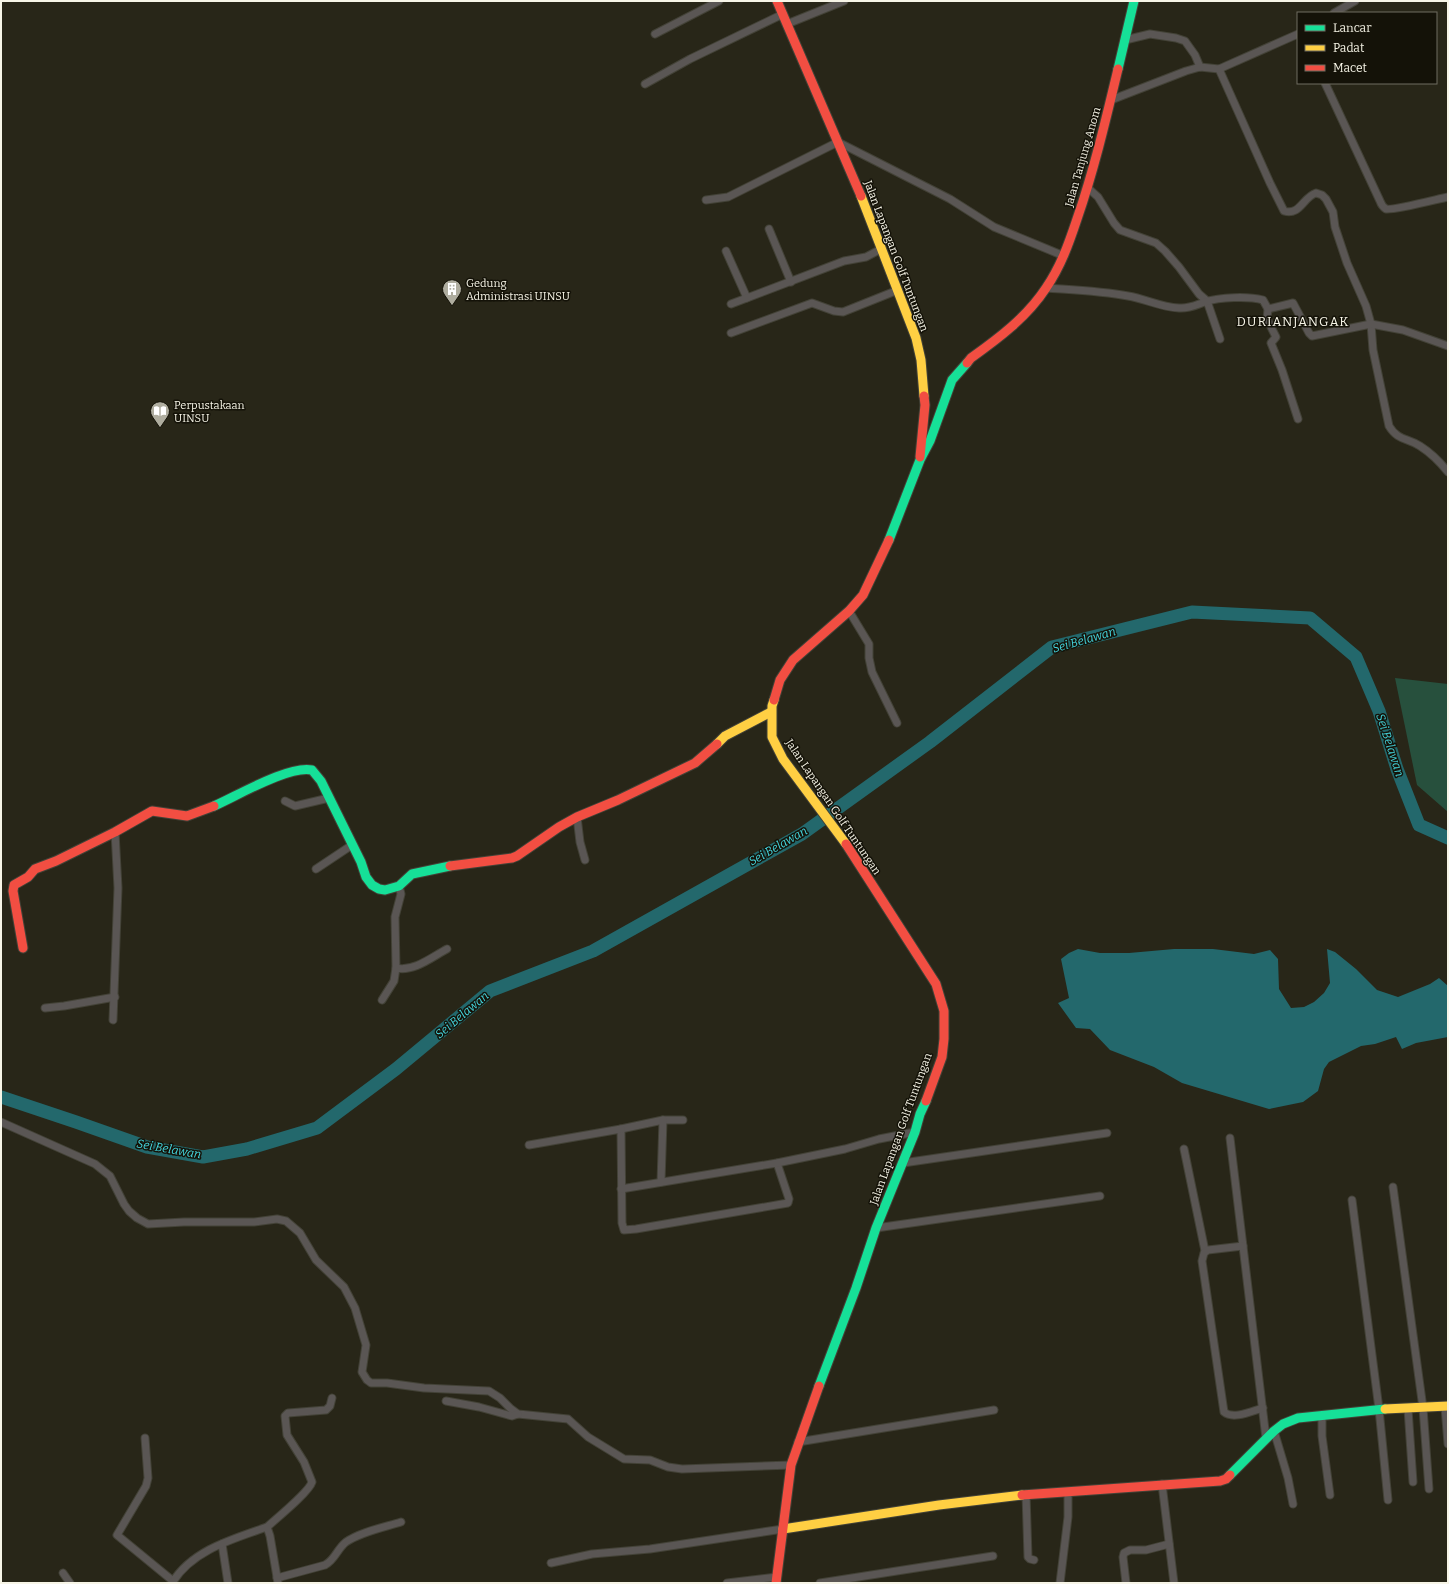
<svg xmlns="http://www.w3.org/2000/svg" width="1449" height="1584" font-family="Bitter,serif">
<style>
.green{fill:#27503d}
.water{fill:#23686c}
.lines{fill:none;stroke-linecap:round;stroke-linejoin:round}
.river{stroke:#23686c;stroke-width:13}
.street-casing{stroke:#434237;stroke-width:9}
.fast-casing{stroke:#434237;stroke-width:11}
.slow-casing{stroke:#434237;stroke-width:11}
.jam-casing{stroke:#434237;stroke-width:11}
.street{stroke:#5a5654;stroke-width:7}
.fast{stroke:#16e098;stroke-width:9}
.slow{stroke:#ffcf43;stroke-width:9}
.jam{stroke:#f24e42;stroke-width:9}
.labels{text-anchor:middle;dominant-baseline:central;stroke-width:3;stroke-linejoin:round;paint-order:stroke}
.street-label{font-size:11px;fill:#f7f5e7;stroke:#141208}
.poi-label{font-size:11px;fill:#f7f5e7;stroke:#141208;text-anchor:start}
.water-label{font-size:12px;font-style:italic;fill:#45d6df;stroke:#141208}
.quarter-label{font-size:13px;letter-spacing:1px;fill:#f7f5e7;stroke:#141208}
</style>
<rect width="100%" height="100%" fill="#282618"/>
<polygon class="green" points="1395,678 1448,684 1448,812 1417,785"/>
<polygon class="water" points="1078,949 1100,953 1129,953 1174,949 1213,949 1254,954 1270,950 1278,959 1279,989 1291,1008 1304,1007 1314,1002 1324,993 1330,983 1327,949 1335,952 1356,969 1377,990 1398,997 1430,984 1439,978 1448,986 1448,1037 1416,1043 1402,1049 1396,1037 1375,1044 1361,1046 1329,1062 1324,1069 1318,1091 1303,1102 1269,1109 1182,1083 1154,1067 1110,1050 1090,1029 1076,1028 1058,1003 1069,998 1061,959 1069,953"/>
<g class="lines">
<polyline class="river" points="1,1097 76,1122 147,1147 203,1157 247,1149 317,1128 396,1069 490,991 593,951 802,834 930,742 1052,647 1192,612 1310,618 1356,657 1379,711 1397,769 1419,825 1448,838"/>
<defs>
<g id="street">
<polyline points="1334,13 1355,1"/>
<polyline points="787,24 844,1"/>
<polyline points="655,34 719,1"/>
<polyline points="1125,40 1150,34 1176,38 1185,41 1195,55 1200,67"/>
<path d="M 1219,69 L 1270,183 L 1284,211 C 1300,216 1303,197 1316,193 L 1322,195 L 1326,199 L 1333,212 L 1335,227 L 1347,263 L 1366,306 L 1371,324 L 1373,350 L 1389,426 C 1398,441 1408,438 1420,446 C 1431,453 1440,462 1448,472"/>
<path d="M 1325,83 L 1380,201 C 1381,204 1383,207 1386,209 C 1392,211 1438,199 1448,197"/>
<polyline points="645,84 690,59 783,14"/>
<polyline points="1111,100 1186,71 1200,67 1219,69 1298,34"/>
<polyline points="1088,188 1098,197 1114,223 1120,230 1156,243 1165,251 1179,267 1199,294 1207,301 1220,339"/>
<polyline points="706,200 728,197 838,142 950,199 994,227 1064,256"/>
<polyline points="769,229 791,282"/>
<polyline points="726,251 747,298"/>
<path d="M 1046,288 C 1074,290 1101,291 1128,296 C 1146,299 1160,307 1179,308 C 1189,309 1196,305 1205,302 C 1220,297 1248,296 1263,300 L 1268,309 L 1267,319 L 1276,337 L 1271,343 L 1282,370 L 1298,419"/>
<polyline points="731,304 844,261 866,257 881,249"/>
<polyline points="1268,309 1293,303 1309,333 1312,336 1371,324 1403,330 1448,346"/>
<polyline points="731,333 812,303 834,311 843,312 898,290"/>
<polyline points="849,611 869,644 869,658 872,672 897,723"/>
<polyline points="285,801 295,806 329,798"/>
<polyline points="577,817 580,842 585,860"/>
<polyline points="316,869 352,845"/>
<path d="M 396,968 C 414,972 432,957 447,949"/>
<polyline points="382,1000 394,981 396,968 395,917 401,894 399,886"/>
<polyline points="45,1008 64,1006 115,997"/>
<polyline points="113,1020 118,888 115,832"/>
<polyline points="683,1120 663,1120 621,1129 622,1223 624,1230 636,1229 788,1203 789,1199 777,1163"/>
<polyline points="1,1122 95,1164 110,1176 124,1204 129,1211 137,1218 148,1224 184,1222 254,1222 277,1219 286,1221 300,1233 316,1260 344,1287 355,1308 366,1345 362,1372 367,1380 371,1383 387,1383 424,1388 489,1391 500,1398 510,1408 518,1414 568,1419 588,1437 624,1459 650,1460 668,1467 682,1469 791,1465"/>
<polyline points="1230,1138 1266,1438"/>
<polyline points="529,1145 621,1129"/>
<polyline points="1184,1149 1205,1251"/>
<polyline points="903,1163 1107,1133"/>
<polyline points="661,1182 663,1120"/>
<polyline points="1393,1187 1423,1408 1429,1489"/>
<polyline points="621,1189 777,1163 845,1149 879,1139 915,1132"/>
<polyline points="1352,1200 1379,1409 1388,1500"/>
<polyline points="876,1228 1100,1196"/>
<path d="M 1243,1246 L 1208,1250 L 1204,1253 L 1202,1261 L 1224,1412 C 1233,1420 1252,1411 1263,1408"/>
<polyline points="446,1401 479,1407 508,1415 512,1416 518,1414"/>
<polyline points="1445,1407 1448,1444"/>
<polyline points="1408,1409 1413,1482"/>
<polyline points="1322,1416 1322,1436 1330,1495"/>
<polyline points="1274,1431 1288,1478 1293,1504"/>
<polyline points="145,1438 148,1478 146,1486 117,1535 173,1581"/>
<polyline points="798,1442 994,1410"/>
<polyline points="1162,1484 1174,1583"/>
<polyline points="1026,1494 1028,1557 1030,1559 1034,1560"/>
<path d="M 267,1527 C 277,1518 309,1492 312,1482 L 304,1462 L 287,1435 L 285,1416 L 288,1413 L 326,1410 L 330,1406 L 332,1398"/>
<polyline points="222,1544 228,1583"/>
<polyline points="551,1563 592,1554 650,1549 783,1529"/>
<polyline points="63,1573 70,1583"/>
<path d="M 277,1578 L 325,1565 C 335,1560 337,1549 346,1542 C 360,1532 385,1527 401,1522"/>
<path d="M 172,1583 C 192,1550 233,1539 267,1527 L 270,1536 L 278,1583"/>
<polyline points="727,1583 777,1577"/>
<polyline points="820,1583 993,1556"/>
<polyline points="1060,1583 1068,1517 1068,1492"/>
<polyline points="1126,1583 1123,1557 1124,1553 1130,1550 1146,1550 1169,1544"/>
</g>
<g id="fast">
<polyline points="1118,69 1134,1"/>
<polyline points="889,540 920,460 930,441 952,380 967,363"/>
<path d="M 214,806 C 237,796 289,765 312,770 L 321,781 L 361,862 L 366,877 L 372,885 L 379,889 L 385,890 L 399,886 L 412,874 L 450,866"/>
<polyline points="819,1386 856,1288 876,1228 915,1132 920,1114 926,1101"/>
<polyline points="1230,1475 1274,1431 1283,1424 1298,1418 1385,1409"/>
</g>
<g id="slow">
<polyline points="861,196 916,338 921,360 924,396"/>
<polyline points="774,700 772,706 772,737 783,759 846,844"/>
<polyline points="717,744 725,736 771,712"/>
<polyline points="1385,1409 1448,1406"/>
<polyline points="783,1529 939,1505 1022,1495"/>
</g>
<g id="jam">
<polyline points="777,1 861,196"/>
<path d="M 967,363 L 971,358 C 999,338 1027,317 1046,288 C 1061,266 1069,243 1077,219 C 1094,170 1106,119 1118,69"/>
<polyline points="920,457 925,405 924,396"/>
<polyline points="774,700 780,680 793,660 849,611 863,595 889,540"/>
<polyline points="846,844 936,984 944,1011 944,1039 942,1057 926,1101"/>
<polyline points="450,866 512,858 517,856 559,827 577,817 618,800 695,763 717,744"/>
<polyline points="23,948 13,891 14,885 28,877 35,869 56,861 115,832 152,811 187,816 214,806"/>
<polyline points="1022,1495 1220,1481 1226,1479 1230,1475"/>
<polyline points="776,1583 791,1465 819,1386"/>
</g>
</defs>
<use href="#street" class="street-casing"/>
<use href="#fast" class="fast-casing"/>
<use href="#slow" class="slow-casing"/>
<use href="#jam" class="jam-casing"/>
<use href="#street" class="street"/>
<use href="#fast" class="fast"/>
<use href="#slow" class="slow"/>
<use href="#jam" class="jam"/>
</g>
<defs>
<symbol id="building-pin" viewBox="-11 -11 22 30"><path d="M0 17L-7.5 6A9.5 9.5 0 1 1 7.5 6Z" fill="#afad9f" stroke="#141208"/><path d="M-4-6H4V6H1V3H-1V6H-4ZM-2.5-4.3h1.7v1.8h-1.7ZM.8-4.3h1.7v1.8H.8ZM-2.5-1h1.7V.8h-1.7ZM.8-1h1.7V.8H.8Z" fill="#fff"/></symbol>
<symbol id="library-pin" viewBox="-11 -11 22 30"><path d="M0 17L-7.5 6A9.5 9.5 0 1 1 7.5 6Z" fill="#afad9f" stroke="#141208"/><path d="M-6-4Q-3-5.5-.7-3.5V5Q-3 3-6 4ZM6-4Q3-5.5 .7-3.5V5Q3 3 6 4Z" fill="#fff"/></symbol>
</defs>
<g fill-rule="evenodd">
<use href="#building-pin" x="441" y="278" width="22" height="30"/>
<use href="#library-pin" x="149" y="400" width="22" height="30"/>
</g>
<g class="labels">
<g class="street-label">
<text transform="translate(1083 157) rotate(-74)">Jalan Tanjung Anom</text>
<text transform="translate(896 256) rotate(69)">Jalan Lapangan Golf Tuntungan</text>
<text transform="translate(833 807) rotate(56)">Jalan Lapangan Golf Tuntungan</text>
<text transform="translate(901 1129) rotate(-70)">Jalan Lapangan Golf Tuntungan</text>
</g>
<g class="poi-label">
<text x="466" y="283">Gedung<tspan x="466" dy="13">Administrasi UINSU</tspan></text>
<text x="174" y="405">Perpustakaan<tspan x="174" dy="13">UINSU</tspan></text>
</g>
<g class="water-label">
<text transform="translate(1084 640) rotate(-16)">Sei Belawan</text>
<text transform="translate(1390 745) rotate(72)">Sei Belawan</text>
<text transform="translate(778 846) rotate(-30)">Sei Belawan</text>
<text transform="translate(462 1015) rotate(-40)">Sei Belawan</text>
<text transform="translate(169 1149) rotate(10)">Sei Belawan</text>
</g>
<g class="quarter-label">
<text x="1293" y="321">DURIANJANGAK</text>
</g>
</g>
<rect width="1449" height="1584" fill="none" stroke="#f7f5e7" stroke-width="4"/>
<rect x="1297" y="12" width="140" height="72" fill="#141208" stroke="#6f6d61"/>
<rect x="1305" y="25" width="20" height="6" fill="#16e098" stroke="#6f6d61"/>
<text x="1333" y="32" font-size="12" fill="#f7f5e7">Lancar</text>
<rect x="1305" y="45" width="20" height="6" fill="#ffcf43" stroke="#6f6d61"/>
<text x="1333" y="52" font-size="12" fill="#f7f5e7">Padat</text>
<rect x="1305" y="65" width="20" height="6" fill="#f24e42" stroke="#6f6d61"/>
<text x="1333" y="72" font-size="12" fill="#f7f5e7">Macet</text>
</svg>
